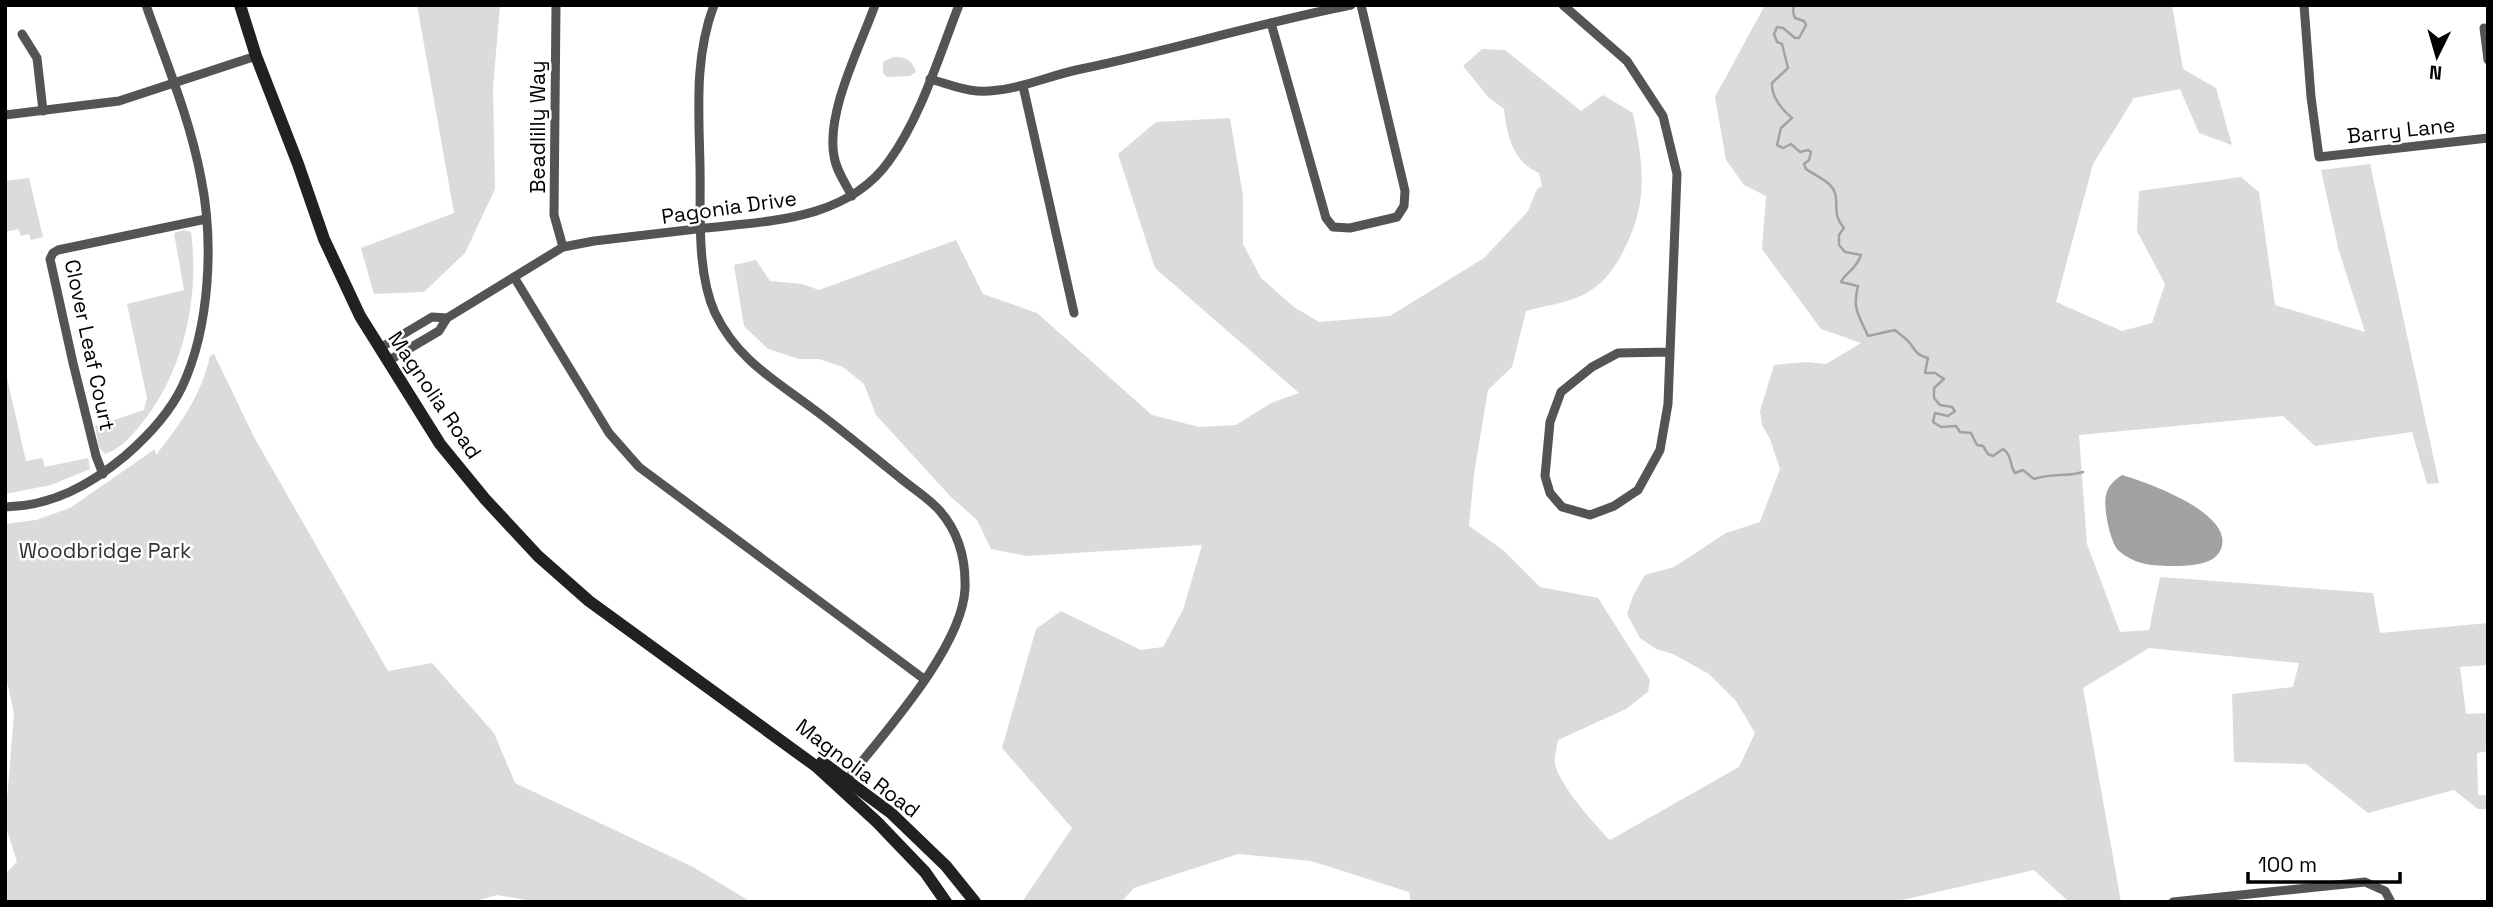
<svg xmlns="http://www.w3.org/2000/svg" width="2493" height="907" font-family="'Space Grotesk',sans-serif">
<style>
.green{fill:#dbdbdb}
.water{fill:#a2a2a2}
.lines{fill:none;stroke-linecap:round;stroke-linejoin:round}
.stream{stroke:#a2a2a2;stroke-width:2.5}
.street{stroke:#545454;stroke-width:9}
.secondary{stroke:#212121;stroke-width:12}
.labels{text-anchor:middle;dominant-baseline:central;stroke-width:5;stroke-linejoin:round;paint-order:stroke}
.street-label{font-size:21px;fill:#000;stroke:#fff}
.park-label{font-size:21px;fill:#323232;stroke:#fff}
</style>
<rect width="100%" height="100%" fill="#fff"/>
<g class="green">
<polygon points="417,5 500,5 493,88 495,189 465,253 424,292 374,294 361,248 454,213"/>
<path d="M 1765,5 L 2172,5 L 2183,69 L 2216,88 L 2232,145 L 2199,133 L 2180,89 L 2134,98 L 2093,164 L 2056,302 L 2122,331 L 2152,323 L 2165,284 L 2137,231 L 2139,191 L 2241,177 L 2259,192 L 2275,305 L 2365,332 L 2339,251 L 2321,170 L 2370,164 L 2439,483 L 2427,484 L 2412,432 L 2315,446 L 2283,416 L 2079,435 L 2087,544 L 2120,632 L 2149,630 L 2160,577 L 2373,593 L 2380,633 L 2488,623 L 2488,665 L 2460,667 L 2466,714 L 2488,713 L 2488,751 L 2477,753 L 2478,795 L 2488,795 L 2488,809 L 2478,809 L 2454,790 L 2368,813 L 2306,764 L 2234,762 L 2232,694 L 2293,687 L 2299,663 L 2149,648 L 2083,688 L 2121,902 L 2069,902 L 2034,870 L 1893,902 L 1411,902 L 1409,892 L 1311,861 L 1238,854 L 1134,888 L 1121,902 L 1022,902 L 1072,828 L 1002,748 L 1036,629 L 1061,611 L 1141,650 L 1163,647 L 1183,610 L 1202,545 L 1027,556 L 991,549 L 977,520 L 950,496 L 876,415 L 864,384 L 843,367 L 819,359 L 799,359 L 768,349 L 744,326 L 734,265 L 756,260 L 770,281 L 802,284 L 819,290 L 956,240 L 983,294 L 1037,313 L 1152,415 L 1199,427 L 1236,425 L 1271,403 L 1299,393 L 1155,268 L 1118,154 L 1156,122 L 1230,118 L 1243,196 L 1243,244 L 1261,278 L 1294,307 L 1319,322 L 1390,316 L 1484,258 L 1528,211 L 1537,189 L 1542,186 L 1539,173 C 1513,162 1507,136 1504,109 L 1489,98 L 1463,66 L 1482,49 L 1505,50 L 1581,111 L 1603,95 L 1633,113 C 1643,165 1649,199 1625,248 C 1615,268 1603,285 1583,295 C 1566,303 1544,306 1526,311 L 1512,367 L 1488,390 L 1474,474 L 1469,526 L 1503,550 L 1540,587 L 1598,598 L 1650,680 L 1648,692 L 1626,709 L 1558,740 C 1557,747 1554,756 1555,763 C 1558,784 1595,825 1610,840 L 1739,767 L 1755,733 L 1736,701 L 1709,674 L 1673,654 L 1656,649 L 1640,638 L 1627,614 L 1633,596 L 1645,575 L 1674,567 L 1726,533 L 1760,522 L 1780,469 L 1770,439 L 1762,425 L 1760,411 L 1774,365 L 1805,362 L 1826,364 L 1861,343 L 1821,329 L 1762,249 L 1766,196 L 1744,185 L 1726,160 L 1715,97 Z"/>
<path d="M 893,57 C 906,57 911,59 916,72 L 910,76 L 887,77 L 883,73 L 883,62 Z"/>
<polygon points="29,178 43,237 31,240 29,234 21,236 18,229 5,232 5,181"/>
<path d="M 184,230 L 191,232 C 200,299 183,376 138,428 C 128,440 119,449 105,454 L 99,447 L 95,426 L 144,410 L 147,398 L 127,304 L 184,290 L 174,233 Z"/>
<path d="M 214,354 L 254,437 L 388,671 L 432,663 L 494,733 L 515,783 L 693,867 L 751,902 L 539,902 L 497,895 L 472,902 L 5,902 L 5,874 L 17,862 L 5,824 L 14,714 L 5,672 L 5,524 L 36,520 L 70,508 L 155,449 L 156,455 C 181,423 201,396 210,356 Z"/>
<polygon points="5,369 26,461 42,458 45,467 88,458 90,469 51,485 5,494"/>
</g>
<path class="water" d="M 2122,475 C 2146,482 2235,513 2221,549 C 2215,565 2190,566 2174,566 C 2154,566 2135,565 2119,551 C 2110,543 2103,507 2106,495 C 2108,486 2114,480 2122,475 Z"/>
<g class="lines">
<path class="stream" d="M 1794,5 L 1793,12 L 1795,18 L 1804,21 L 1806,25 L 1799,38 L 1795,38 L 1783,28 L 1777,27 L 1774,34 L 1777,42 L 1782,44 L 1788,68 L 1772,83 C 1771,96 1782,110 1792,118 L 1781,128 L 1777,145 L 1783,148 L 1791,144 L 1800,152 L 1808,150 L 1811,152 L 1809,160 L 1804,164 L 1806,169 C 1813,174 1824,179 1830,185 C 1843,198 1829,211 1844,228 L 1839,235 L 1839,245 L 1845,252 L 1861,255 C 1856,270 1846,272 1841,282 L 1858,286 C 1852,310 1859,315 1868,336 L 1895,330 C 1899,334 1906,338 1909,342 C 1916,351 1916,355 1928,358 L 1925,373 L 1935,373 L 1944,379 L 1934,388 L 1934,398 L 1940,405 L 1952,407 L 1955,411 L 1948,416 L 1935,413 L 1933,422 L 1941,427 L 1956,426 L 1960,432 L 1971,433 L 1977,445 L 1983,446 L 1988,454 L 1993,456 L 2003,449 C 2013,456 2009,465 2015,473 L 2023,470 L 2034,479 C 2052,473 2068,477 2083,472"/>
<g class="street">
<polyline points="556,5 554,215 563,247"/>
<path d="M 714,5 C 694,58 699,112 700,167 C 701,212 696,271 715,313 C 737,359 773,379 812,408 C 842,430 870,454 899,477 C 912,488 929,498 940,511 C 959,533 966,560 965,589 C 962,648 883,734 847,780"/>
<polyline points="1563,5 1627,61 1663,116 1677,174 1668,404 1660,450 1638,490 1614,506 1590,515 1562,507 1550,493 1545,476 1550,422 1561,392 1592,367 1618,353 1670,352"/>
<polyline points="2304,5 2311,97 2319,157 2488,138"/>
<polyline points="1271,23 1326,218 1333,227 1350,228 1397,217 1404,206 1405,191 1361,5"/>
<polyline points="2484,28 2488,60"/>
<polyline points="22,34 37,58 43,111"/>
<path d="M 930,79 C 945,83 961,90 977,91 C 1013,93 1046,76 1081,69 C 1171,50 1260,23 1351,5"/>
<polyline points="1023,86 1074,313"/>
<polyline points="5,115 119,101 256,56"/>
<path d="M 852,196 C 845,183 836,170 834,156 C 826,112 860,47 875,5"/>
<polyline points="514,277 609,433 639,467 924,679"/>
<polyline points="380,348 432,317 447,318"/>
<path d="M 388,361 L 439,331 L 447,318 L 563,247 L 594,241 C 631,237 668,232 705,228 C 770,221 847,220 889,161 C 921,117 939,56 959,5"/>
<polyline points="103,474 96,456 73,363 50,259 53,253 58,250 206,219"/>
<path d="M 5,507 C 52,506 90,485 125,456 C 148,436 169,414 182,387 C 210,327 214,242 201,178 C 190,119 166,62 146,5"/>
<polyline points="2173,902 2365,882 2385,891 2391,902"/>
</g>
<g class="secondary">
<polyline points="240,5 256,56 298,164 324,239 360,316 440,444 485,499 538,556 589,601 817,767 877,822 925,872 946,902"/>
<polyline points="822,762 891,813 946,866 975,902"/>
</g>
</g>
<g class="labels">
<g class="street-label">
<text transform="translate(537 127) rotate(-90)">Beadlilly Way</text>
<text transform="translate(2401 130) rotate(-6)">Barry Lane</text>
<text transform="translate(729 207) rotate(-8)">Pagonia Drive</text>
<text transform="translate(90 345) rotate(78)">Clover Leaf Court</text>
<text transform="translate(435 395) rotate(56)">Magnolia Road</text>
<text transform="translate(858 768) rotate(37)">Magnolia Road</text>
</g>
<g class="park-label">
<text x="105" y="550">Woodbridge Park</text>
</g>
</g>
<rect width="2493" height="907" fill="none" stroke="#000000" stroke-width="14"/>
<g transform="translate(2437 56) rotate(185)" stroke="#ffffff" stroke-width="5" paint-order="stroke">
<path d="M0-5L12 26L0 18L-12 26Z" fill="#000000"/>
<text y="-10" font-size="19" font-weight="bold" text-anchor="middle" fill="#000000">N</text>
</g>
<path d="M2248 872v10h152v-10" fill="none" stroke="#000000" stroke-width="3.5"/>
<text x="2258" y="872" font-size="21" fill="#000000" stroke="#ffffff" stroke-width="5" paint-order="stroke">100 m</text>
</svg>
